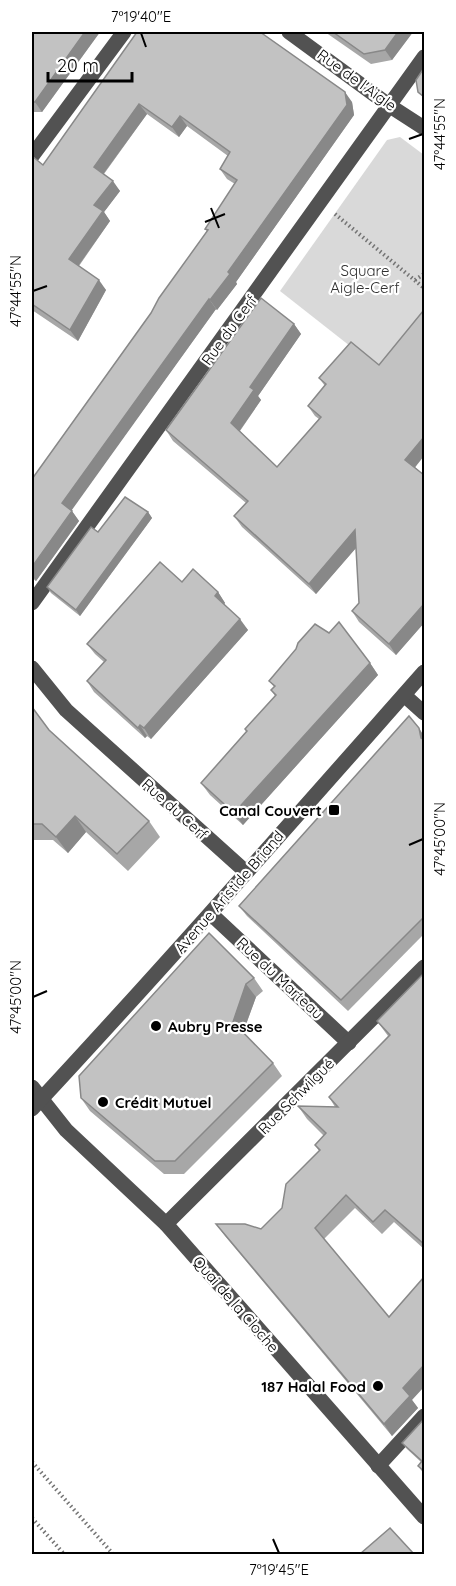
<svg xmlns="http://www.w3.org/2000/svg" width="456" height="1586" font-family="Quicksand,sans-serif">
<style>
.green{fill:#d9d9d9}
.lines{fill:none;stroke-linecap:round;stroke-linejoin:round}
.path{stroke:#747474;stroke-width:4;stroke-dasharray:1.5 3;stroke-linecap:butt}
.minor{stroke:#525252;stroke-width:15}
.wall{fill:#a7a7a7}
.shaded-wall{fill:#888}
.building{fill:#c2c2c2;stroke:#888;stroke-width:1.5}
.ticks{fill:none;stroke:#000;stroke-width:2}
.poi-dot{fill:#000;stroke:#fff;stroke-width:2}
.labels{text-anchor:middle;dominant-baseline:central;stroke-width:4.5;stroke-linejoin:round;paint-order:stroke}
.street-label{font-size:15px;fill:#000;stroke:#fff}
.park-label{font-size:15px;fill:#303030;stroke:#fff}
.poi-label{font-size:15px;font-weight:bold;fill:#000;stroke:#fff;text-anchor:end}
.neatline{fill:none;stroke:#000;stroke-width:2}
.ticks-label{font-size:15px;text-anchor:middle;fill:#000}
</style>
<rect width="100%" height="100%" fill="#fff"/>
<polygon class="green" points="400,137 424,155 424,328 378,368 280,291 387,140"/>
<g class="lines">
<g class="path">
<polyline points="335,214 424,288"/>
<polyline points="415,280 424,274"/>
<polyline points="32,1462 113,1554"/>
<polyline points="32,1518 64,1554"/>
</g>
<g class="minor">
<polyline points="289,32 390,106 424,128"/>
<polyline points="32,156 124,32"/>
<polyline points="32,603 424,57"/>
<polyline points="32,668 66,710 246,872"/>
<polyline points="404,695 424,713"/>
<polyline points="211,914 349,1043"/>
<polyline points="32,1087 66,1130 166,1224 424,1517"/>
<path d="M 32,1109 C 165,966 294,819 424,672"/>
<polyline points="166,1224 424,967"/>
<polyline points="378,1466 424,1416"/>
</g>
</g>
<g class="wall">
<polygon points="32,32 100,32 42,112 34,112 32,111"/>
<polygon points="137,32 352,102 354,115 236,282 237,284 217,310 216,309 71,510 79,521 36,581 32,578 32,479 151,313 207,231 205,229 235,184 227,179 220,169 228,156 187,126 179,137 147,114 104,174 120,191 104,212 110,221 79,266 106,290 78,341 32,310 32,156 43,165"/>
<polygon points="325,32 413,32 392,60 371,64"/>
<polygon points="294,324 301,334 258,396 261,400 240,431 277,467 319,419 315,416 308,406 325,386 319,378 415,467 424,475 424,623 396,655 359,622 352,611 359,603 356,548 316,594 242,527 234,516 246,503 173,441 166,430"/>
<polygon points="148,512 152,518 80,616 51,593 47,587 98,532"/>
<polygon points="182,582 218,592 225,603 224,604 248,630 151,739 147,736 145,738 94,692 87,681 104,662 95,654 87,644"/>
<polygon points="370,663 378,675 243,825 210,795 201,783 246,732 245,729 275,696 271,690 274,687 269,681"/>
<polygon points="32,707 49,730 149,821 160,837 128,871 86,832 68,853 53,840 32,840"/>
<polygon points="424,736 424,934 348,1011 247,916 239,906"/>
<polygon points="424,973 424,1249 394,1222 382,1234 355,1208 324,1239 412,1400 418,1408 392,1436 225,1236 216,1224 261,1229 282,1208 319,1151 315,1145 324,1136 307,1119 298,1106 335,1107 329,1097 388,1036 377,1021"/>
<polygon points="254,978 263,991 256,997 243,1033 273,1063 282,1076 184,1174 164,1174 90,1111 81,1098"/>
<polygon points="424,1419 424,1474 418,1466 421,1462 407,1449 402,1443"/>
</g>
<g class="shaded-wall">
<polygon points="85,32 100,32 42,112 35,102"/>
<polygon points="398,32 413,32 392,60 385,50"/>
<polygon points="345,92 352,102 354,115 236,282 237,284 217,310 210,300"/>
<polygon points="139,104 147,114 101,177 94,167"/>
<polygon points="180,116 187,126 179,137 172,127"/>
<polygon points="113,181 120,191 104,212 110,221 76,269 69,259 94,205"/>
<polygon points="99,280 106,290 78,341 70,330"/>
<polygon points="209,299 216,309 69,514 62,503"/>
<polygon points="294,324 301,334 258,396 261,400 238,433 231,423 250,387"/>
<polygon points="424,437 424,456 413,470 405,460"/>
<polygon points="72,511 79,521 36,581 32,575 32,567"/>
<polygon points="148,512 152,518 80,616 76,610"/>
<polygon points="355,530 362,541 316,594 309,584"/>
<polygon points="218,592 225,603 222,607 215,596"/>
<polygon points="424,604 424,623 396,655 389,644"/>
<polygon points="240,619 248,630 151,739 144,728"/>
<polygon points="370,663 378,675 243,825 234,813"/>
<polygon points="140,725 147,736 145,738 138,728"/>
<polygon points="419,728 424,736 424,742 421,738"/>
<polygon points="75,816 86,832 68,853 56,837"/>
<polygon points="246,984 256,997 242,1035 233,1022"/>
<polygon points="424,1365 424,1387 412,1400 418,1408 392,1436 384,1424 403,1388"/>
</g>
<g class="building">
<polygon points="32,32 85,32 35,102 32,102"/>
<polygon points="137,32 260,32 345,92 347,105 228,272 230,274 210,300 209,299 62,503 72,511 32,567 32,479 151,313 159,298 208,230 205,229 237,180 220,169 230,152 180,116 172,127 139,104 94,167 113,181 94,205 103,211 69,259 99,280 70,330 32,304 32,156 43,165"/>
<polygon points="333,32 398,32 385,50 364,54"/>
<polygon points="424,68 424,97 418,92 416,80"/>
<polygon points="261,298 294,324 250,387 254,390 231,423 277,467 321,417 308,406 326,384 319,378 351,342 379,365 423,311 424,313 424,437 405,460 424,475 424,604 389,644 352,611 359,603 355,530 309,584 234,516 248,501 166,430"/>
<polygon points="125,497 148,512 76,610 47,587 91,527 98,532"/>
<polygon points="160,562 182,582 193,569 218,592 215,596 240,619 144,728 140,725 138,728 87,681 106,660 87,644"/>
<polygon points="339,622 370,663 234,813 201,783 247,731 245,729 276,695 271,690 275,686 269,681 296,649 298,643 315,624 329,633"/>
<polygon points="32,707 49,730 149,821 117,854 75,816 56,837 42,824 32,824"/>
<polygon points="409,716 419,728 421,738 424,740 424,917 341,1000 239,906"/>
<polygon points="209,933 254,978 246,984 233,1022 273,1063 175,1161 155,1161 81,1098 79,1076"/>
<polygon points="424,973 424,1244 385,1210 373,1222 346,1195 315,1228 389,1317 424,1277 424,1365 403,1388 410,1396 384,1424 216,1224 245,1224 261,1229 282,1208 286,1184 320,1150 315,1145 326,1133 298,1106 338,1107 329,1097 390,1035 377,1021"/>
<polygon points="424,1419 424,1471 418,1466 422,1461 402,1443"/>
<polygon points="390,1528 414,1554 360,1554"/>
</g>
<path class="ticks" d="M 141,33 L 146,47M 409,139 L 423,134M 211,208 L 219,228M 205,222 L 225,214M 33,291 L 47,286M 409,845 L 423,839M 33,997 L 47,991M 273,1539 L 279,1553"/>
<g class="poi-dot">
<rect x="328" y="804" width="12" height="12" rx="3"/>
<circle cx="156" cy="1026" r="6"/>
<circle cx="103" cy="1102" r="6"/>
<circle cx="378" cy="1386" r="6"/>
</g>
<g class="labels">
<g class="street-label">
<text transform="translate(357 80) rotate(36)">Rue de l'Aigle</text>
<text transform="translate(229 330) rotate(-54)">Rue du Cerf</text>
<text transform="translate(175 809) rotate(42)">Rue du Cerf</text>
<text transform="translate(229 892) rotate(-49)">Avenue Aristide Briand</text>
<text transform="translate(280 978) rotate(43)">Rue du Marteau</text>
<text transform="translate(296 1096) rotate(-45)">Rue Schwilgué</text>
<text transform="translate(236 1304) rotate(49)">Quai de la Cloche</text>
</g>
<g class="park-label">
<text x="365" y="270">Square<tspan x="365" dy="17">Aigle-Cerf</tspan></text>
</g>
<g class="poi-label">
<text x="322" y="810">Canal Couvert</text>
<text x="168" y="1026" text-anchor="start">Aubry Presse</text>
<text x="115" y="1102" text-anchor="start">Crédit Mutuel</text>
<text x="366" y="1386">187 Halal Food</text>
</g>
</g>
<rect width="456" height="1586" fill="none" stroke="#ffffff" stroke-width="66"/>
<path d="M48 72v9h84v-9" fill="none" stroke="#000000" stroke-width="3"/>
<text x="57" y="72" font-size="18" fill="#000000" stroke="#ffffff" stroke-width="4.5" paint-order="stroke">20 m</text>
<rect x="33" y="33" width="390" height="1520" class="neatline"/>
<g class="ticks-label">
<text x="141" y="22">7°19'40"E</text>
<text transform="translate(440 134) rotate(-90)" y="5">47°44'55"N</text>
<text transform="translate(16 291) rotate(-90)" y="5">47°44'55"N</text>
<text transform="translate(440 839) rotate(-90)" y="5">47°45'00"N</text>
<text transform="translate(16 997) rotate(-90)" y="5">47°45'00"N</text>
<text x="279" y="1575">7°19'45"E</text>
</g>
</svg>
